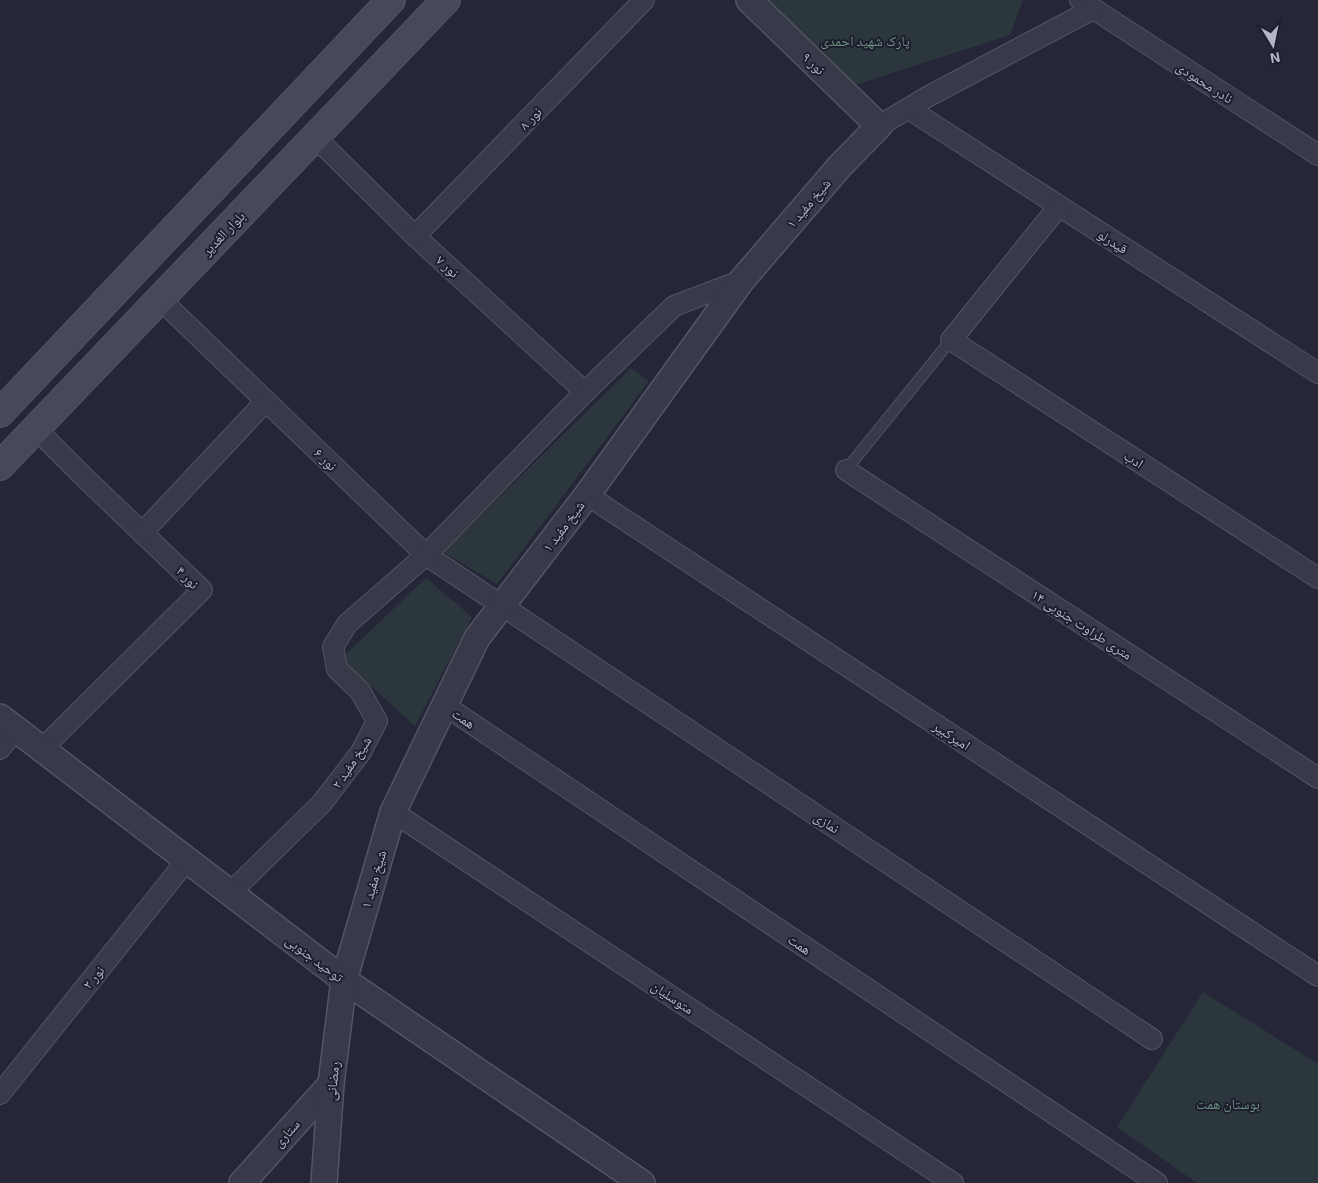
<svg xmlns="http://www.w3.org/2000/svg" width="1318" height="1183" font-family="'Exo 2','Noto Naskh Arabic',sans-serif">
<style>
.green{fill:#2b373d}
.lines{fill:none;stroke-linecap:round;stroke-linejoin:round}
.service-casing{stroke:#535564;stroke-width:12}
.minor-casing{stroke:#535564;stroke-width:22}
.tertiary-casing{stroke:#535564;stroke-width:28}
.secondary-casing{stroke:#535564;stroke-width:30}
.service{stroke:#383a49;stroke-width:10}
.minor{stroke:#383a49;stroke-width:20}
.tertiary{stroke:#383a49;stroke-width:25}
.secondary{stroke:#47485b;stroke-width:28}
.labels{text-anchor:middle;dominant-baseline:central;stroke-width:4;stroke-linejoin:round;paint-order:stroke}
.park-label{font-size:14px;fill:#6d9382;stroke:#1e1f2e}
.street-label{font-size:14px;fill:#b4b5c5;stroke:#1e1f2e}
</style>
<rect width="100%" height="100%" fill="#252738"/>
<g class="green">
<polygon points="769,0 1023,0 1010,35 852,86"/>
<polygon points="631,368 649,381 497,584 443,552"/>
<polygon points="426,578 472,617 415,726 341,659"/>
<polygon points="1203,992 1318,1064 1318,1183 1197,1183 1117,1127"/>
</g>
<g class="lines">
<defs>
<polyline id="service" points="846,470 951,340"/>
<g id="minor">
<polyline points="1080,0 1318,155"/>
<polyline points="909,109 1318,373"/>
<polyline points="879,126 927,97 1093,9"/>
<polyline points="315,137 415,236 585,392"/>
<polyline points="1059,206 951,340 1318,578"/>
<polyline points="415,236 644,0"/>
<polyline points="160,299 426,555 1152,1039"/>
<polyline points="35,428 85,478 202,590 42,749"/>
<polyline points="846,470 1318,778"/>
<polyline points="587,495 1318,976"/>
<polyline points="142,533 266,401"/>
<polyline points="444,705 1157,1183"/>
<polyline points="0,749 16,729"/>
<polyline points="393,812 953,1183"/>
<polyline points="230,893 322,803 361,752 377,721 360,691 337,669 333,647 347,624 426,555 585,392 674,306 742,280"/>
<polyline points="0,1094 187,860"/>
</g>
<g id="tertiary">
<polyline points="0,717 344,980 642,1183"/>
<polyline points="242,1183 331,1084"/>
<polyline points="324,1183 331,1084 344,980 393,812 477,638 587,495 742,280 840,166 879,126 749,0"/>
</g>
<g id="secondary">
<polyline points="0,413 391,0"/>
<polyline points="0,466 446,0"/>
</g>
</defs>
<use href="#service" class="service-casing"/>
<use href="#minor" class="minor-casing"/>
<use href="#tertiary" class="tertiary-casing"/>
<use href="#secondary" class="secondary-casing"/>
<use href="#service" class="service"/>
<use href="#minor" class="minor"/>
<use href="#tertiary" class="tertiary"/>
<use href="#secondary" class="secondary"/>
</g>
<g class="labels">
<g class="park-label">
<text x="865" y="40">پارک شهید احمدی</text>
<text x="1228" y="1103">بوستان همت</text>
</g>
<g class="street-label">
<text transform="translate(814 63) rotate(44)">نور ۹</text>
<text transform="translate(1205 82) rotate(33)">نادر محمودی</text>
<text transform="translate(530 118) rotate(-46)">نور ۸</text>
<text transform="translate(808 203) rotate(-50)">شیخ مفید ۱</text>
<text transform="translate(223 233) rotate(-46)">بلوار الغدیر</text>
<text transform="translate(1113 241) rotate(33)">قیدرلو</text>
<text transform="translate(448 266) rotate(43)">نور ۷</text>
<text transform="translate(326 459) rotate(44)">نور ۶</text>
<text transform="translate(1134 459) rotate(33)">ادب</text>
<text transform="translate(563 526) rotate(-53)">شیخ مفید ۱</text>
<text transform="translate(188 577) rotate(46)">نور ۴</text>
<text transform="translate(1082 624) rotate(33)">۱۴ متری طراوت جنوبی</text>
<text transform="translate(464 718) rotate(34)">همت</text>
<text transform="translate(952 735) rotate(33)">امیرکبیر</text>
<text transform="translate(351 762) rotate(-56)">شیخ مفید ۲</text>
<text transform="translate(827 822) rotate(34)">نمازی</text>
<text transform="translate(373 879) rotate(-74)">شیخ مفید ۱</text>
<text transform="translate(800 944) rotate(34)">همت</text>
<text transform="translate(315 958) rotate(37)">توحید جنوبی</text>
<text transform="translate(93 977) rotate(-51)">نور ۲</text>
<text transform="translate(673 997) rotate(34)">متوسلیان</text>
<text transform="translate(332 1081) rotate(-84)">رمضانی</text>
<text transform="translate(286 1133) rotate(-48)">ستاری</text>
</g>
</g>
<g transform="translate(1273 45) rotate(170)" stroke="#1e1f2e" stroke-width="4" paint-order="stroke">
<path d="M0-4L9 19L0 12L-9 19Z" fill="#b4b5c5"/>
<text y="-8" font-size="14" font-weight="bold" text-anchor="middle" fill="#b4b5c5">N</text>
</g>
</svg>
